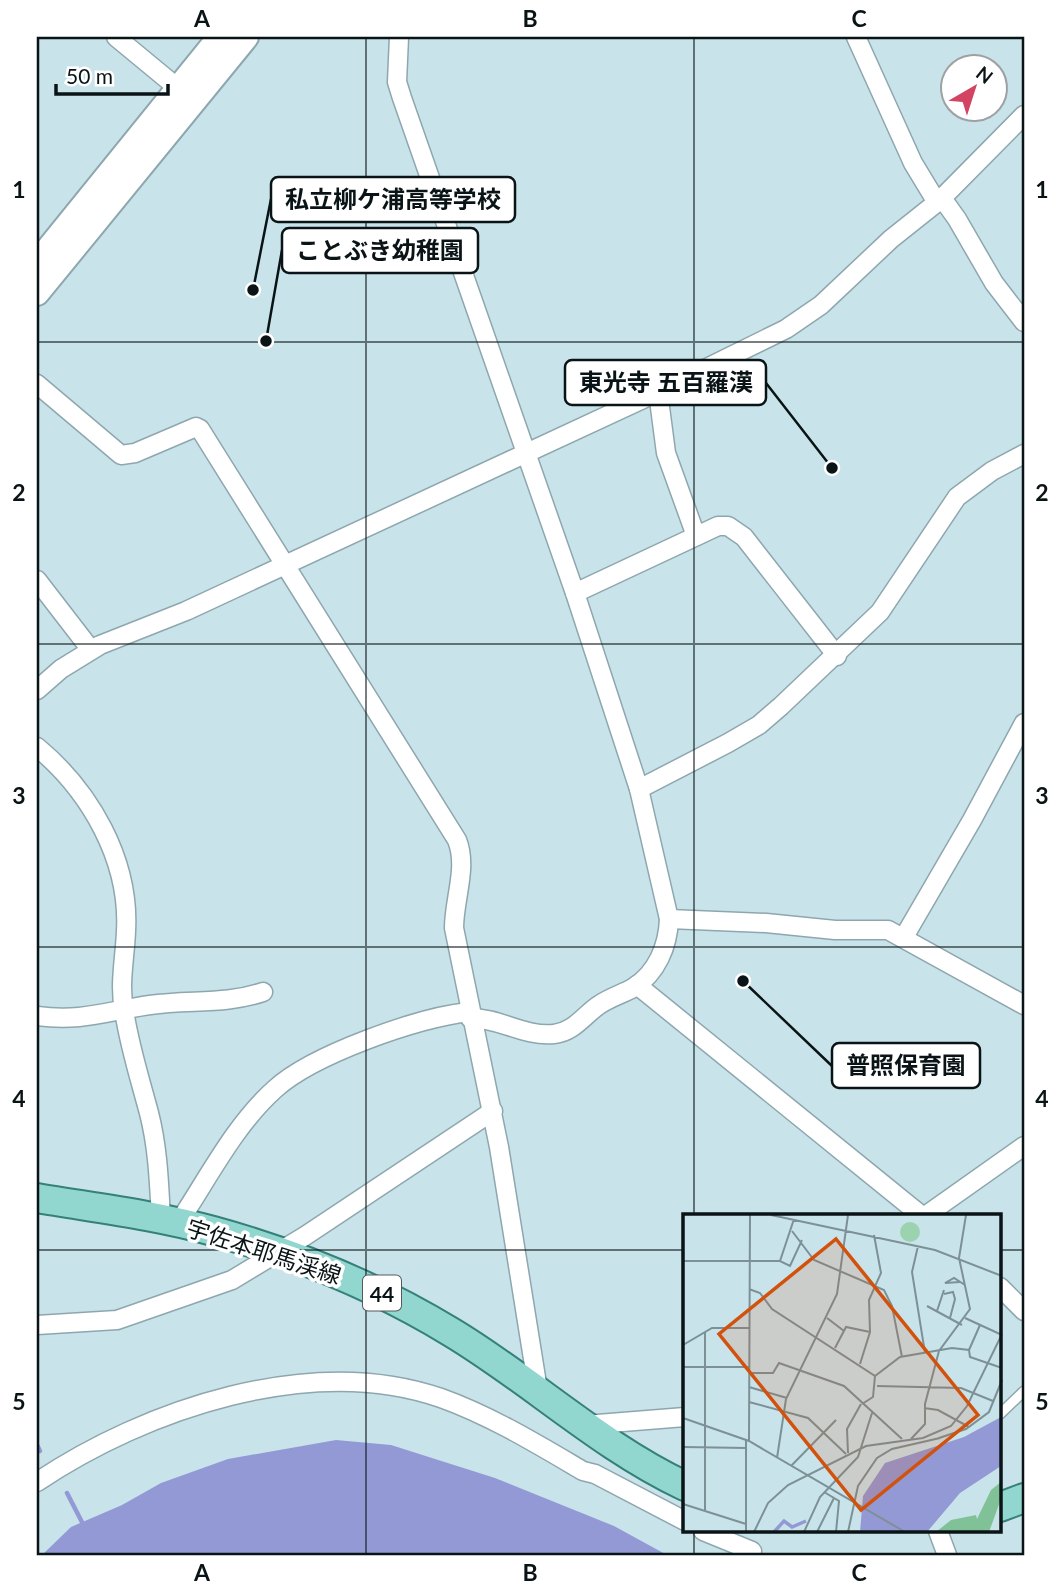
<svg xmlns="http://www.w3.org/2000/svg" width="1061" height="1592" font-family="Lato,'Noto Sans JP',sans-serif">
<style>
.water{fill:#9399d4}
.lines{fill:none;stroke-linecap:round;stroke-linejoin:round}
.stream{stroke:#9399d4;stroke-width:4.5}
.lane-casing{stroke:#8ea7ae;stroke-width:12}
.street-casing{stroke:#8ea7ae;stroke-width:21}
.secondary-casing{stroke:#8ea7ae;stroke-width:28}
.primary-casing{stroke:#34817a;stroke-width:32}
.lane{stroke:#fff;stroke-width:9}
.street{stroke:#fff;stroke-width:18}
.secondary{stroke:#fff;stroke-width:24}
.primary{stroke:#92d6d0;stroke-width:28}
.grid{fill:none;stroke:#0a1416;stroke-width:2;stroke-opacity:0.55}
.labels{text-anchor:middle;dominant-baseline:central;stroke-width:7;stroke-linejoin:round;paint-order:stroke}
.shield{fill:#fff;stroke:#545a5c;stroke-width:2}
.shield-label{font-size:21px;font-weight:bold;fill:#0a1416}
.street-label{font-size:23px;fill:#0a1416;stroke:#fff}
.inset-river{fill:none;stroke:#9399d4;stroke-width:3.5}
.inset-road{fill:none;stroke:#7d9096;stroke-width:2}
.view{fill:#d2520d;fill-opacity:0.15;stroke:#d2520d;stroke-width:3.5}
.inset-edge{fill:none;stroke:#0a1416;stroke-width:3.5}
.leader{fill:none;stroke:#0a1416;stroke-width:2.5}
.callout-dot{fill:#0a1416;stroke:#fff;stroke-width:2.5}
.callout{fill:#fff;stroke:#0a1416;stroke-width:2.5}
.callout-label{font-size:24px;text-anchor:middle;font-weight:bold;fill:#0a1416}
.neatline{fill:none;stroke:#0a1416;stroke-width:2.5}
.grid-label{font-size:23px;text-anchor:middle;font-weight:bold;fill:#0a1416}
</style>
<rect width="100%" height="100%" fill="#c9e3eb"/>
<polygon class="water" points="336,1440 391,1445 495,1478 614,1526 667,1555 42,1555 71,1527 122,1505 161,1483 228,1459"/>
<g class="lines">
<g class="stream">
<polyline points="37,1445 40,1451"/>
<polyline points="67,1493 84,1526"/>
</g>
<defs>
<polyline id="lane" points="1000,1414 1024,1391"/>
<g id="street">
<polyline points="116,37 185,94"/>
<path d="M 399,37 L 397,82 L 402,98 L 575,593 L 639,789 L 669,919 C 668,946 657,973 633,988 C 622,994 609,998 599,1005 C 584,1015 574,1032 554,1034 C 524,1037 500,1018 470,1018"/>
<polyline points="856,37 913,163 933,196 947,205 957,219 994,283 1024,322"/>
<path d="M 37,384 L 121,455 L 135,453 L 196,427 L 200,429 L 457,840 C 468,867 454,899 454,928 L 499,1147 L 538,1390"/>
<polyline points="658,392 666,453 696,536"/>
<polyline points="37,580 91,650"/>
<polyline points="575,593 718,526 728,526 744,537 837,656"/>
<polyline points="37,690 61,669 100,645 186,611 658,392 786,329 821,305 891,239 940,200 1024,115"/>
<path d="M 37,747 C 90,791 130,860 126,931 C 125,958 119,983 124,1010 C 129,1045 140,1079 149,1113 C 158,1148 159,1183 161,1219"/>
<polyline points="639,789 728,743 759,725 781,706 880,612 957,497 992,471 1024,454"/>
<polyline points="669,919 766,923 835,930 888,930 1024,1005"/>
<polyline points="904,937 972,820 1024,723"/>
<polyline points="637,985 922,1216"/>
<path d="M 37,1016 C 82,1022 107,1011 150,1005 C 189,999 225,1005 263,992"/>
<polyline points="925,1216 1024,1146"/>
<path d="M 182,1224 L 186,1211 C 213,1169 238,1122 275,1089 C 312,1055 419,1017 469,1012"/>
<polyline points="1000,1287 1024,1311"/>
<polyline points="37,1325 117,1320 232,1280 305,1236 493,1111"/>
<polyline points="585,1425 685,1417"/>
<path d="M 37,1482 C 146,1409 311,1353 441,1398 C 491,1416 537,1444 583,1471 L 595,1474 L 685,1521"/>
<polyline points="703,1531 752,1551"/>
<polyline points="938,1531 947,1555"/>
</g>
<g id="secondary">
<polyline points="37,263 220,37"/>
<polyline points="37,293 246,37"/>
</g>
<g id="primary">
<path d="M 37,1198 C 96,1208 156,1215 213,1231 C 297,1254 377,1287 451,1332 C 531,1380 600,1446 685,1486"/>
<polyline points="1000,1507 1024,1498"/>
</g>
</defs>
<use href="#lane" class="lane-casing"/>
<use href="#street" class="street-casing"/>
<use href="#secondary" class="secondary-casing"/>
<use href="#primary" class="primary-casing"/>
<use href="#lane" class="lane"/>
<use href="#street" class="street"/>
<use href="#secondary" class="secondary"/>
<use href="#primary" class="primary"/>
</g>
<path class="grid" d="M 366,37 L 366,1555M 694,37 L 694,1216M 37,342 L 1024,342M 37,644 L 1024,644M 37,947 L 1024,947M 37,1250 L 685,1250M 1000,1250 L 1024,1250M 694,1531 L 694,1555"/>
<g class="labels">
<rect class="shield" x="363" y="1275.5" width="38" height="35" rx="5"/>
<g class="shield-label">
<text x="382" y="1293">44</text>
</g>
<g class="street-label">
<text transform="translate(264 1251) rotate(18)">宇佐本耶馬渓線</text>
</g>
</g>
<g transform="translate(683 1214)">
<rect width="318" height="318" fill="#c9e3eb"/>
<path d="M217 18a10 10 0 1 1 20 0a10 10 0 1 1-20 0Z" fill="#9bd3ae"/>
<path d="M 318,268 L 318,285 L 306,318 L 253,318 L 268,306 L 293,301 L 294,305 L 308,276 Z" fill="#81c198"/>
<path d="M 318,203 L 318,252 L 277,279 L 244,318 L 177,318 L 180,282 L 202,249 L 281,223 Z" fill="#9399d4"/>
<path class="inset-river" d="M 91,318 L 101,307 L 109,313 L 123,307"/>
<path class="inset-road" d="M 88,1 L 252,36 L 319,62M 109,17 L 131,46 L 201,76 L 209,92 L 219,143M 235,32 L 229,58 L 242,139M 0,47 L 97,47 L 107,52 L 119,26M 97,47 L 111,5M 277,68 L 262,69 L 271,64 L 282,71M 66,75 L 77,79 L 89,95 L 192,162 L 190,183 L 179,190M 261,80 L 270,78 L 272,85 L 267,104M 244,92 L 279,111M 254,97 L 261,76M 144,104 L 161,117M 282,104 L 319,121M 22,118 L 22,296M 0,131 L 29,114 L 66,114M 152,134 L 163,113 L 187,118M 286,136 L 297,111M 177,150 L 187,118 L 186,86 L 198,59 L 191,21M 0,153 L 66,153M 66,159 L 90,159 L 96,149 L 161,172 L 219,225M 192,162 L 217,143 L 269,134 L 286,136 L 287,143 L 319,154M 194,172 L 278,174 L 310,187M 66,173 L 104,184M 66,188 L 125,204 L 163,240M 241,194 L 255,196 L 286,213M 0,204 L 66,227 L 222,318M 256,224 L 283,215 L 306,198 L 319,166M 228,225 L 242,210 L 242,190 L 256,137 L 287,95 L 276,44 L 283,1M 66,227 L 67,1M 0,233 L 64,234M 165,239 L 164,215 L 178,190M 94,244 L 103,185 L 154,80 L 165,1M 108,252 L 153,206M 141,278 L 156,287 L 153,318M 0,290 L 63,310M 63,318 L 63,226M 71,318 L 85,289 L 105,271 L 183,232 L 240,224 L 268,212 L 284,192 L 319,120M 121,318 L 137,283 L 175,243 L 189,199M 134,318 L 151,284M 165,318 L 175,272 L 194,244 L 209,235 L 257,224"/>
<path class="view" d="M 153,25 L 295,201 L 178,296 L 36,120 Z"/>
<rect width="318" height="318" class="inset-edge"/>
</g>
<path class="leader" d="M253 290L271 199M266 341L282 250M832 468L766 383M743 981L832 1066"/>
<g class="callout-dot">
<circle cx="253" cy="290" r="7"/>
<circle cx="266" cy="341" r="7"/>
<circle cx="832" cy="468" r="7"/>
<circle cx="743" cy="981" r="7"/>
</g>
<g class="callout">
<rect x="271" y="177" width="244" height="45" rx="7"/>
<rect x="282" y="228" width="196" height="45" rx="7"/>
<rect x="565" y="360" width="201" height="45" rx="7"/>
<rect x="832" y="1043" width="148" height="45" rx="7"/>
</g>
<g class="callout-label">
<text x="393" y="208">私立柳ケ浦高等学校</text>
<text x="380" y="259">ことぶき幼稚園</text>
<text x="666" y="391">東光寺 五百羅漢</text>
<text x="906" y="1074">普照保育園</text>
</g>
<rect width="1061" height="1592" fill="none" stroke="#ffffff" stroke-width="77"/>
<g transform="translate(974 88) rotate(39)"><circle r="33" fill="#ffffff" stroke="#9da1a2" stroke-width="2"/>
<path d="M0-5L12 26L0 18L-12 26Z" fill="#d34362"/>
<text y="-10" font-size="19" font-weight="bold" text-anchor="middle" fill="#0a1416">N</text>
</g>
<path d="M56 84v10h112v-10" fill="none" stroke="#0a1416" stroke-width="3.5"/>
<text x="66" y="84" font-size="21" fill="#0a1416" stroke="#ffffff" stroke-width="5" paint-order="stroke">50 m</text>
<rect x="38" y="38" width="985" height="1516" class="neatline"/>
<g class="grid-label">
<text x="202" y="27">A</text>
<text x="530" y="27">B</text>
<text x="859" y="27">C</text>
<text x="19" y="198">1</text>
<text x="1042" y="198">1</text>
<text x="19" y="501">2</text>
<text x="1042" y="501">2</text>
<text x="19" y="804">3</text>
<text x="1042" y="804">3</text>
<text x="19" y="1107">4</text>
<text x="1042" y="1107">4</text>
<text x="19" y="1410">5</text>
<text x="1042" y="1410">5</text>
<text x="202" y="1581">A</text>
<text x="530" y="1581">B</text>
<text x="859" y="1581">C</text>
</g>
</svg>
